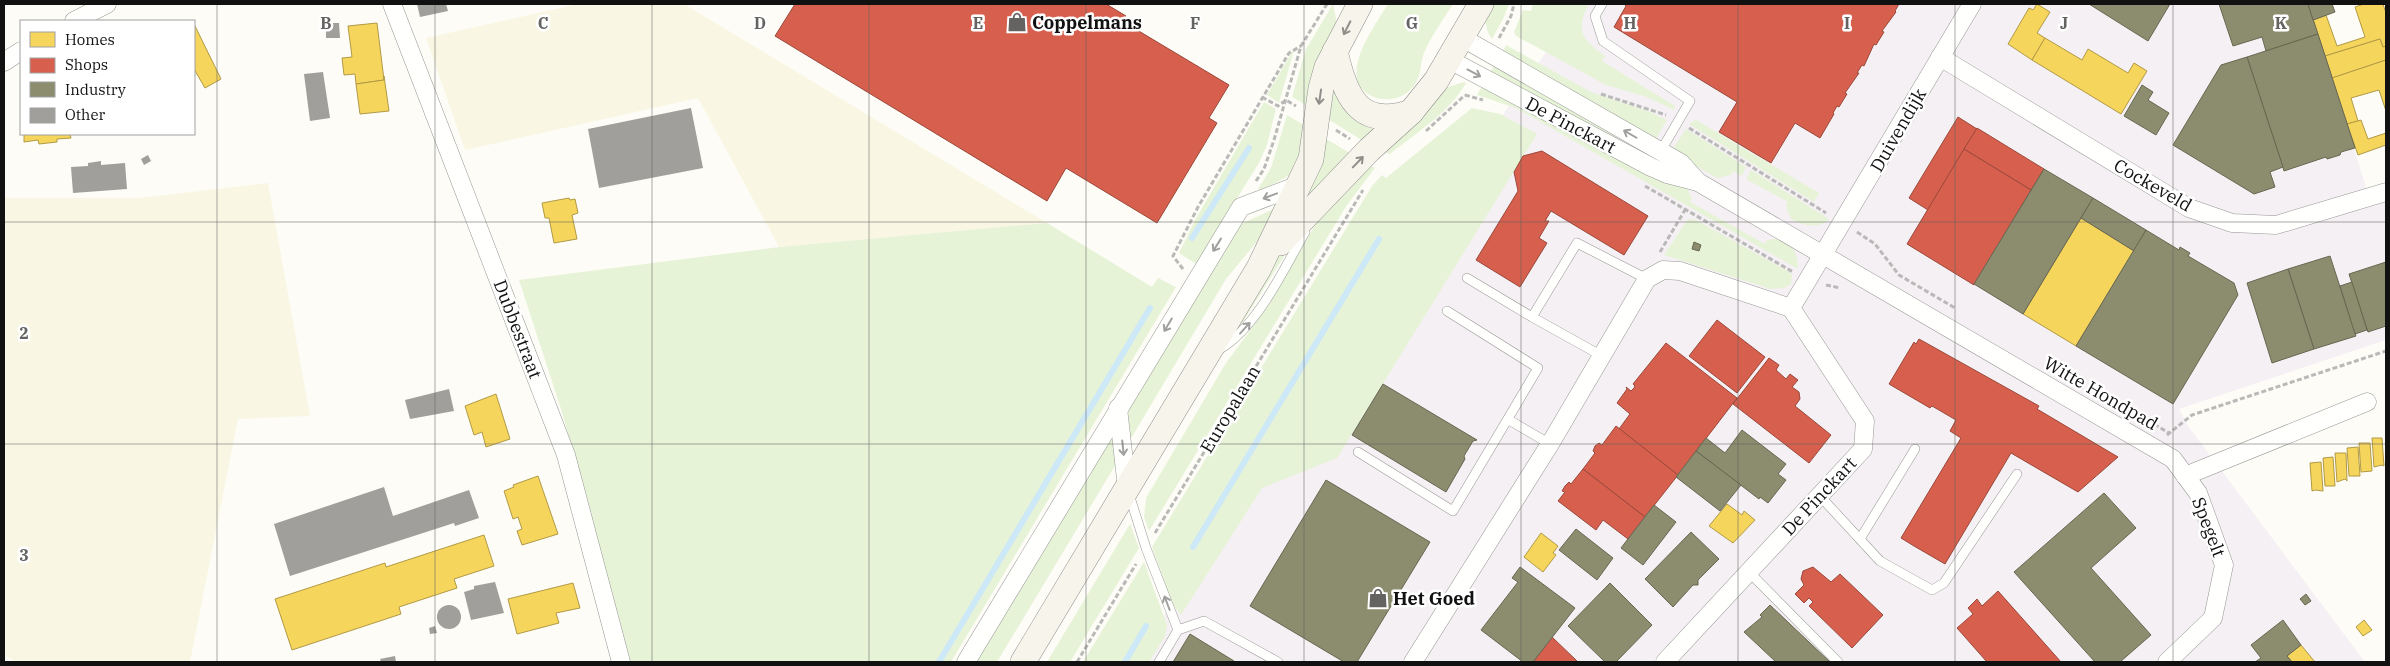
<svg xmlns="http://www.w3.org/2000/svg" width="2390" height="666" font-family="'IBM Plex Serif',serif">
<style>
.industrial{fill:#f5f0f3}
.farmland{fill:#f9f7e4}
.green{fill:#e7f3d7}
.homes{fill:#f6d55c;stroke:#b19a46}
.shops{fill:#d6604d;stroke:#9b483b}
.industry{fill:#8c8c6e;stroke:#676752}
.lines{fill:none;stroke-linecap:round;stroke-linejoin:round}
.stream{stroke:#cde8f7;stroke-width:6}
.building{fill:#a19f9c}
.service-casing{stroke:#979795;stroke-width:10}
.minor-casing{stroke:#979795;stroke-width:19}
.secondary-casing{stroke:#8e8d8b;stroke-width:26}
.path{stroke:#b9b9b8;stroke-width:3;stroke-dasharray:5 2.5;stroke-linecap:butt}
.service{stroke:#fffffe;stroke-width:9}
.minor{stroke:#fffffe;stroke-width:18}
.secondary{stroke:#f6f4eb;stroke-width:25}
.oneway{stroke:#8f8e89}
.oneway2{stroke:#a0a09f}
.grid{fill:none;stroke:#646362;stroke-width:1;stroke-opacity:0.55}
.labels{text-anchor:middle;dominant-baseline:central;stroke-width:5;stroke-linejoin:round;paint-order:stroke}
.poi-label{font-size:18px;font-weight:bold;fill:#111;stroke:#fff;text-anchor:start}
.street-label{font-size:18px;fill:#111;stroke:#fff}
.grid-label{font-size:16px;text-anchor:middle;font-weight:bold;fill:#646362;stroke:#fff;stroke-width:5;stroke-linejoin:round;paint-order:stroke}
</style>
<rect width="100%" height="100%" fill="#fdfcf7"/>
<polygon class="industrial" points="1574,4 2308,4 2367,190 2386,183 2386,340 2179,409 2188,426 2365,662 1134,662 1259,466 1558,35"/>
<g class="farmland">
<polygon points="578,4 684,4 1047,223 779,247 698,98 465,150 426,38"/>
<polygon points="268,183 310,416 238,419 190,662 16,662 4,655 4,198 139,198"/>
</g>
<g class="green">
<polygon points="1333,4 1337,24 1311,108 1292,97 1306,49"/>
<path d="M 1388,4 L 1453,4 C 1443,20 1431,36 1424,53 C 1419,67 1422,81 1409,91 C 1400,99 1388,101 1377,98 C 1331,83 1375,26 1388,4 Z"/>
<path d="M 1488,4 L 1509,4 L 1504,17 L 1492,39 C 1484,30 1485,15 1488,4 Z"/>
<path d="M 1533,4 L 1585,4 L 1588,6 C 1575,32 1583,40 1605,56 L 1602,61 L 1675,106 L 1674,110 L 1647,97 L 1606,85 L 1516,36 L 1514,32 L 1523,10 L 1531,11 Z"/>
<polygon points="1506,45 1591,92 1650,112 1667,120 1654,142 1502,53"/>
<polygon points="1295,47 1279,103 1267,95"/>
<polygon points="1495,65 1618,136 1616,141 1490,72"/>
<path d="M 1464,82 L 1466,83 C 1449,113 1416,133 1390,154 L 1381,151 L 1442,89 Z"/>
<path d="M 1483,85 L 1526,107 L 1635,168 L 1687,189 L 1692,198 L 1690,202 L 1765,244 L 1767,240 L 1780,238 C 1793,246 1798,253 1798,269 L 1516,108 L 1477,95 Z"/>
<polygon points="1335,86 1379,124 1368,144 1323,116"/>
<polygon points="1264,102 1276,109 1267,145 1259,163 1196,264 1179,253 1195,220"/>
<polygon points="1472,108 1500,114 1537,134 1337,458 1262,488 1181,615 1173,605 1152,547 1372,186 1382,175 1386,178"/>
<polygon points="1287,115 1309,128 1293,173 1261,191 1258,189 1271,168"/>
<polygon points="1696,120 1819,193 1814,202 1689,124"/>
<polygon points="1686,129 1746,167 1742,176 1733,171 1731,175 1717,178 1671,152"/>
<polygon points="1321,136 1355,156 1301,210"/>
<polygon points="1366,163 1375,168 1347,205 1149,531 1144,517 1146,498 1226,363 1263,313 1329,202"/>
<path d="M 1751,170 L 1826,217 L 1829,220 C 1817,229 1804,226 1791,219 L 1786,206 L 1788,202 L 1746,179 Z"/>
<polygon points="1276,208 1264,233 1226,279 1130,440 1126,415 1128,407 1238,222 1241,224"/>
<polygon points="1688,219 1696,220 1789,272 1792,275 1791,284 1784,288 1771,289 1664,255"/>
<polygon points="1047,223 1152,287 1158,278 1176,287 951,662 631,662 562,412 519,280 779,247"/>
<polygon points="1283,247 1288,250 1237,331 1234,329"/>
<polygon points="1112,434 1116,464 997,662 974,662"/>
<polygon points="1130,524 1139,548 1070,662 1047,662"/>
<polygon points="1144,562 1167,625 1165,636 1149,662 1083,662"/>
</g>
<g class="homes">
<polygon points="2037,4 2050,12 2037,33 2045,38 2032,60 2008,44 2029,8 2033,10"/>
<polygon points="2364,4 2383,4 2386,13 2386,46 2383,47 2380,39 2325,56 2313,20 2326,15 2337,46 2365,37 2355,7"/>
<polygon points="377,23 384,80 356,84 355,74 344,75 342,58 352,57 348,26"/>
<polygon points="194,24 221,79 205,88 194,69"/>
<polygon points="2045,38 2082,60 2088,49 2128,73 2134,63 2147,71 2121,114 2032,60"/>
<polygon points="2380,39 2383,47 2386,46 2386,60 2332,78 2325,56"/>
<polygon points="2386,60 2386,111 2379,90 2351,98 2358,121 2347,124 2332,78"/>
<polygon points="384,76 389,111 360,114 356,84 384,80"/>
<polygon points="2361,120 2368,139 2386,133 2386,145 2358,155 2347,124"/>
<polygon points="24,134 70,134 71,138 57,139 57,142 39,144 38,140 24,142"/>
<polygon points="569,198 570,200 575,199 578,213 572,215 577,239 554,243 549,218 545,218 542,203"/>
<polygon points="2081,218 2134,251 2076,346 2023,314"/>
<polygon points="496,394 510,439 486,447 482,432 474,435 465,406"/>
<polygon points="2372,438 2382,438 2384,466 2382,465 2374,467"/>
<polygon points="2359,443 2370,443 2372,471 2361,472"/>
<polygon points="2358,447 2360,476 2349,476 2347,448"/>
<polygon points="2335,453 2346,453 2347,481 2345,479 2337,482"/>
<polygon points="2333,457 2335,486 2325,486 2323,458"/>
<polygon points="2321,462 2323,491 2315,490 2312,491 2310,463"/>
<polygon points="538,476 558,534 522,545 517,531 522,529 518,517 513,519 504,491 514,487 513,485"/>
<polygon points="1727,504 1742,515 1744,511 1755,520 1733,543 1709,526"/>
<polygon points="1541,533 1558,546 1553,553 1556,555 1543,572 1524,557"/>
<polygon points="484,535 494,566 454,579 457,588 399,607 401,614 292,650 275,599 385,563 386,567"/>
<polygon points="573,583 580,608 556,613 559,623 517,634 508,599"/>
<polygon points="2364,620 2372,630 2363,636 2356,627"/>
<polygon points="2301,645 2315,662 2292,662 2287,656"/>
</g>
<g class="shops">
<polygon points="795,4 1106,4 1126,16 1122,21 1229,85 1209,118 1217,123 1157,223 1066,168 1047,201 775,36"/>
<polygon points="1899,4 1895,11 1896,12 1882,31 1884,32 1876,45 1874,44 1864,66 1862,65 1857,73 1859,73 1845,93 1847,94 1839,107 1837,106 1833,113 1834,114 1820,138 1795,123 1771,163 1719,132 1737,102 1614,27 1626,6 1624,4"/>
<polygon points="1958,117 1977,129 1928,210 1909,198"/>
<polygon points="1977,128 2044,169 2031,190 1964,149"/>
<polygon points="1964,149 2031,190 1974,285 1907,244"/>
<polygon points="1542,151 1648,216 1624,255 1551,211 1545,221 1549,221 1539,238 1547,243 1520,287 1476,260 1518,191 1514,172 1523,156"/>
<polygon points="1717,320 1765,357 1737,393 1689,356"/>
<polygon points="1919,339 2039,406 2037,409 2118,457 2078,492 2011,453 1945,564 1914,546 1901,538 1961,438 1950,431 1956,420 1932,406 1930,408 1889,384 1914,342 1916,344"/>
<polygon points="1666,343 1737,398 1678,475 1619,429 1630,414 1617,403 1627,389 1626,387 1631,391 1634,388 1635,386 1633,384"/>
<polygon points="1769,358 1779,365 1776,370 1786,379 1790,374 1798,380 1792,387 1799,392 1800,399 1795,406 1831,435 1809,463 1733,404"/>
<polygon points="1616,426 1678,475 1645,517 1583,469 1595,453 1593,451 1595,446 1599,443 1602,445"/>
<polygon points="1583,469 1645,517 1628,539 1603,520 1596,530 1558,501 1565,492 1562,491 1565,486 1569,482 1571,484"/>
<polygon points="1813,567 1831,582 1840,574 1883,615 1852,648 1809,606 1813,602 1809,598 1804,603 1795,594 1804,585 1801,579 1803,571"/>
<polygon points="1998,591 2061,662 1987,662 1957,628 1973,614 1968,608 1977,599 1982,606"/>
<polygon points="1552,637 1578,662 1533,662"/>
</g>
<g class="industry">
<polygon points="2089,4 2170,4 2148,41"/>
<polygon points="2219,4 2308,4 2318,34 2266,51 2262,37 2233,46"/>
<polygon points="2308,4 2332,4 2335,12 2313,20"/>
<polygon points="2318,34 2355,148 2341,152 2340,155 2327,159 2326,157 2284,171 2247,57"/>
<polygon points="2247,57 2283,167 2270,172 2275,187 2254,194 2173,145 2221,65"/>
<polygon points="2142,85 2153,92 2148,100 2169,113 2156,135 2124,116"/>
<polygon points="2044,169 2093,198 2023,314 1974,284"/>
<polygon points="2093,198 2146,230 2134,251 2081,218"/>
<polygon points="2146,230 2179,250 2180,247 2190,253 2188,256 2234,283 2238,295 2173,404 2076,346"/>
<polygon points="1694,242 1701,245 1699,251 1692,249"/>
<polygon points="2330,256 2356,336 2314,349 2288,269"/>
<polygon points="2386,262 2386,326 2368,332 2349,274"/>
<polygon points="2288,269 2314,349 2272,363 2247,283"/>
<polygon points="2352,282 2367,330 2355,334 2340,286"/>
<polygon points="1383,384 1477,440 1473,441 1464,456 1465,459 1446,492 1352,435"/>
<polygon points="1742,430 1786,464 1778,474 1786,480 1768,503 1760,497 1759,499 1696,451 1706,438 1725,453"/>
<polygon points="1696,451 1741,485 1720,511 1676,477"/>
<polygon points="1326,480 1430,542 1357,662 1344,662 1250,606"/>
<polygon points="2104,493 2136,528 2091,568 2151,635 2120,662 2095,662 2014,572"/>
<polygon points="1654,505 1676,522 1643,565 1621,548"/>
<polygon points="1576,529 1613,558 1597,580 1559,550"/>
<polygon points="1691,532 1719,559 1698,580 1698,585 1693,585 1673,607 1645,579"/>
<polygon points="1520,567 1575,608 1533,662 1523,662 1481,630 1518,582 1512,578"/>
<polygon points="1610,583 1652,625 1616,662 1605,662 1568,626"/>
<polygon points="2306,594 2311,601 2305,605 2300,599"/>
<polygon points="1770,605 1830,662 1776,662 1744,632 1762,617 1760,615"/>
<polygon points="2283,620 2301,645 2287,656 2292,662 2255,662 2261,658 2251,645"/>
<polygon points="1190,634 1234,661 1233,662 1173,662"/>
</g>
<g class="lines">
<g class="stream">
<polyline points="1192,238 1249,148"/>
<polyline points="1193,547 1379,239"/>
<polyline points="939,662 1150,308"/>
<polyline points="1125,662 1146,626"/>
</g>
</g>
<g class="building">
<polygon points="417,4 446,4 448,11 420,17"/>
<polygon points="326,23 339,23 340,38 326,38"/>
<polygon points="323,72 330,118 310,121 304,74"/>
<polygon points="691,108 703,168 599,188 588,129"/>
<polygon points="148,155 151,161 144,165 141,159"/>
<polygon points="101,161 101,165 125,163 127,189 73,193 71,167 88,166 88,163"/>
<polygon points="449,389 454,411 410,419 405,400"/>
<polygon points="384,487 393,516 469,490 479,518 455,526 454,523 290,576 274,524"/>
<polygon points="495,582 504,613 471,620 464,592 474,589 474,586"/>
<circle cx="449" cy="617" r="12"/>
<polygon points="435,626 437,633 430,634 429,628"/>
<polygon points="395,656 396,662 381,662 380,659"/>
</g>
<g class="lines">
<defs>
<g id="service">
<polyline points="1602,4 1595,16 1603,41 1690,101 1659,154"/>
<polyline points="1467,278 1532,317"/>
<path d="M 1220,349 C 1257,327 1284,269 1305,232"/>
<polyline points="1602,356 1532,317 1577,243 1647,279"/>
<polyline points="1509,420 1550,444"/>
<polyline points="1358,452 1453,511 1538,368 1447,311"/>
<polyline points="1129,494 1146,548 1178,630 1159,662"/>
<polyline points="1819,495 1880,561 1932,590 1944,583 2017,474"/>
<polyline points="1860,539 1915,449"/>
<polyline points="1748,571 1838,662"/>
<polyline points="1178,630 1204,621 1278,662"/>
</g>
<g id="minor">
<polyline points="392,4 566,455 621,662"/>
<polyline points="74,21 107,4"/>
<polyline points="1461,37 1681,163 1698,182"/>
<polyline points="1940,57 2189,208 2232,223 2276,225 2386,192"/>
<polyline points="1448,59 1651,167 1667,174 1698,182 2173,459 2198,493 2224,565 2213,618 2167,662"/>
<polyline points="4,62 21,51"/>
<polyline points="1118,408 1127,488"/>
<polyline points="2185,476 2367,402"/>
<polyline points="966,662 1241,207 1299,185"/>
<polyline points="1413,662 1550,444 1647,279 1663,270 1680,271 1791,308"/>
<polyline points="1665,662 1863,449 1865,421 1791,308 1972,4"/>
</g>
<g id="secondary">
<path d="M 1335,51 C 1345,96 1359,130 1411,112"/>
<polyline points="1280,243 1369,150 1411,112 1436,81 1481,4"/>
<polyline points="1023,662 1259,268 1311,159 1321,88 1327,67 1360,4"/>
</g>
</defs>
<use href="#service" class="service-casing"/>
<use href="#minor" class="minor-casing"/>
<use href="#secondary" class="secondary-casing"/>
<g class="path">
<polyline points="1499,38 1511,16 1514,4"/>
<polyline points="1601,94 1666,115"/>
<polyline points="1465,95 1483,100"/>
<polyline points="1262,97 1278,106 1286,100 1296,106"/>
<polyline points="1689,128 1826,213"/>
<polyline points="1336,130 1350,139"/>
<polyline points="1426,131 1465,95"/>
<polyline points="1256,181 1264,169 1274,140 1301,46 1327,4"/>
<polyline points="1645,186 1793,272"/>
<polyline points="1857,232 1875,244 1899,275 1955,308"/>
<polyline points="1660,252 1685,210"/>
<polyline points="1183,269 1173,256 1198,207 1289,53 1301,46"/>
<polyline points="1826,285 1840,288"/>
<polyline points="2122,405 2169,433"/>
<polyline points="2167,435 2192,415 2386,351"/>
<polyline points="1155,533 1363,190"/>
<polyline points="1077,662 1136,564"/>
</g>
<use href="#service" class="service"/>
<use href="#minor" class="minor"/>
<use href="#secondary" class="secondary"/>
</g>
<defs><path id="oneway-shaft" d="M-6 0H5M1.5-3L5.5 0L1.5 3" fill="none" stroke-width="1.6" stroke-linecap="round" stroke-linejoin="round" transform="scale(1.25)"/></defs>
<g class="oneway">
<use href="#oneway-shaft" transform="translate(1347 28) rotate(117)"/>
<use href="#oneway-shaft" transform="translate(1320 97) rotate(98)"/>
<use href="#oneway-shaft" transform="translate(1358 162) rotate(-46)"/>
</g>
<g class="oneway2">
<use href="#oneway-shaft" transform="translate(1474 73) rotate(28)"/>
<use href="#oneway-shaft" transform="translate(1630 134) rotate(-150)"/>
<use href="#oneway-shaft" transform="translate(1270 196) rotate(159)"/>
<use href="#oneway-shaft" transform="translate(1217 245) rotate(122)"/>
<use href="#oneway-shaft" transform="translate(1168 325) rotate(121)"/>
<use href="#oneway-shaft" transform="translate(1245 328) rotate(-48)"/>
<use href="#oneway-shaft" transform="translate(1123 448) rotate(84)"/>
<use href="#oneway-shaft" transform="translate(1167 603) rotate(-111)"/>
</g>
<path class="grid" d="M 217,4 L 217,662M 435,4 L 435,662M 652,4 L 652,662M 869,4 L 869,662M 1086,4 L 1086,662M 1304,4 L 1304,662M 1521,4 L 1521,662M 1738,4 L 1738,662M 1955,4 L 1955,662M 2173,4 L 2173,662M 4,222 L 2386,222M 4,444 L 2386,444"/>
<defs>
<symbol id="shop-bare" viewBox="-9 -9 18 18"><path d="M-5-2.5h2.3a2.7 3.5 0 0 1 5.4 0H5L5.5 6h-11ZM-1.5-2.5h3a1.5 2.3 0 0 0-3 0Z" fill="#646362" stroke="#fff" stroke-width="2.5" paint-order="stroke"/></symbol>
</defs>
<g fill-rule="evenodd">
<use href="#shop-bare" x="1003" y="8" width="28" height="28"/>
<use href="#shop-bare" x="1364" y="584" width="28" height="28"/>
</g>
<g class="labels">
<g class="poi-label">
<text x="1032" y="22">Coppelmans</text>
<text x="1393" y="598">Het Goed</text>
</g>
<g class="street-label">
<text transform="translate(1571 125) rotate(28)">De Pinckart</text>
<text transform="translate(1898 130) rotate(-60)">Duivendijk</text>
<text transform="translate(2153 185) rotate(30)">Cockeveld</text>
<text transform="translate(518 329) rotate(69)">Dubbestraat</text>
<text transform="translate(2101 393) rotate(30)">Witte Hondpad</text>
<text transform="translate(1230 409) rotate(-59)">Europalaan</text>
<text transform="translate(1819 496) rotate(-47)">De Pinckart</text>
<text transform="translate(2209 527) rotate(69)">Spegelt</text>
</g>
</g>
<g class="grid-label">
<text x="326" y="29">B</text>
<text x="543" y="29">C</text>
<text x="760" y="29">D</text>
<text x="978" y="29">E</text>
<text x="1195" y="29">F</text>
<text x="1412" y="29">G</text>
<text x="1630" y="29">H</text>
<text x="1847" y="29">I</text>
<text x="2064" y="29">J</text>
<text x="2281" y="29">K</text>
<text x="24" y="339">2</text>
<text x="24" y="561">3</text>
</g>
<rect width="2390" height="666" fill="none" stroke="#111111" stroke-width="10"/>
<rect x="20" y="20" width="175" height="115" fill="#ffffff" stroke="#a0a0a0"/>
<rect x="30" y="32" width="25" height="15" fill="#f6d55c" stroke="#a0a0a0"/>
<text x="65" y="45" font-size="15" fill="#111111">Homes</text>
<rect x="30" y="58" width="25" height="15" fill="#d6604d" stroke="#a0a0a0"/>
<text x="65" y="70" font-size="15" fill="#111111">Shops</text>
<rect x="30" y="82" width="25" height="15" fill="#8c8c6e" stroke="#a0a0a0"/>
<text x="65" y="95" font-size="15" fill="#111111">Industry</text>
<rect x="30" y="108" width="25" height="15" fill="#a19f9c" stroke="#a0a0a0"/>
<text x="65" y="120" font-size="15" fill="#111111">Other</text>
</svg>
